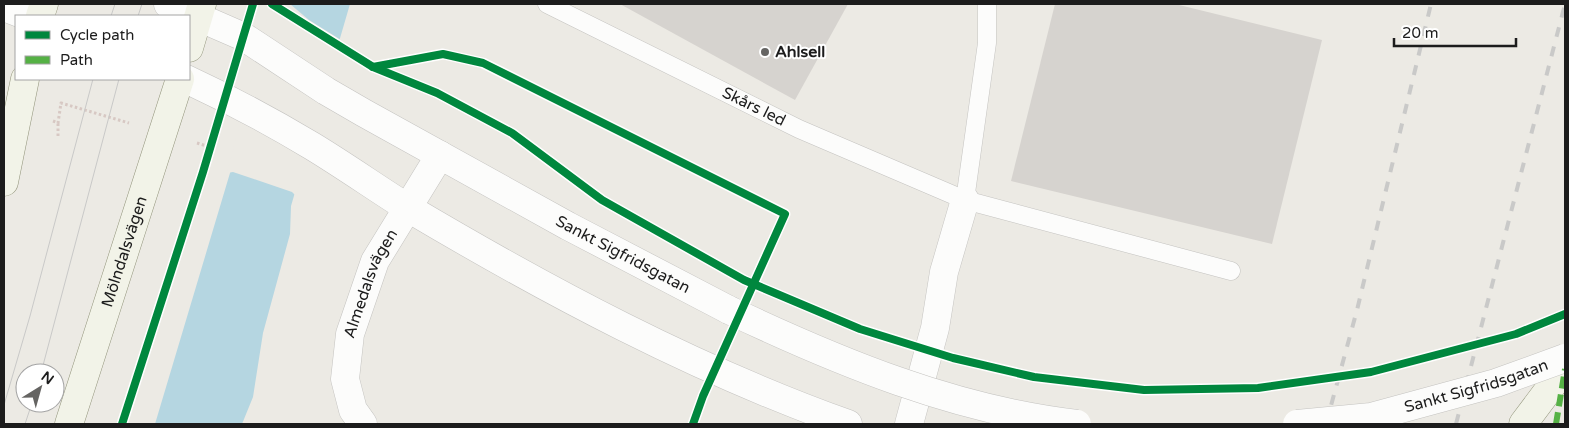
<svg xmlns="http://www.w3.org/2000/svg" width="1569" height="428" font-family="'Varela Round',sans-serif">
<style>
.water{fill:#b5d6e1}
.pier{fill:#eceae4}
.building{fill:#d6d3cf}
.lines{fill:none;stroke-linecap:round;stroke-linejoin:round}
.service-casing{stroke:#c4c3c0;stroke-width:19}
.minor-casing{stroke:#c4c3c0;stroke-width:29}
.tertiary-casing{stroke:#c4c3c0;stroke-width:29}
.secondary-casing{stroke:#93957c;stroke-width:29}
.path{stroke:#d7c8c3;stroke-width:3;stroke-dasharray:2.5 2.5;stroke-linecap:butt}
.service{stroke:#fcfcfb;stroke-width:18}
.minor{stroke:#fcfcfb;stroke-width:28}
.tertiary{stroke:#fcfcfb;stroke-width:28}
.secondary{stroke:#f2f3e8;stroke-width:28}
.tram{stroke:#c9c9c8;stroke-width:1}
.rail{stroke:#c9c9c8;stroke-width:4;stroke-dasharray:10 10;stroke-linecap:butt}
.tertiary-bridge-casing{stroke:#c4c3c0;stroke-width:29;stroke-linecap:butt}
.tertiary-bridge{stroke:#fcfcfb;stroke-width:28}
.quiet{stroke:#55b145;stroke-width:6;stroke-dasharray:12 6;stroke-linecap:butt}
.cycleway-casing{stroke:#fff;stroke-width:11}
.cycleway{stroke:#00873e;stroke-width:8}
.poi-dot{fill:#656462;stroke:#fff;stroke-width:2}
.labels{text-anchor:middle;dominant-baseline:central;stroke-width:4;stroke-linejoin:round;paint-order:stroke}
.poi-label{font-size:16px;font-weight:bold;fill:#1c1c1c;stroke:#fff;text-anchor:start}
.street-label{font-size:16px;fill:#1c1c1c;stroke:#fff}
</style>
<rect width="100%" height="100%" fill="#eceae4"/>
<polygon class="water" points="273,4 350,4 291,206 290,234 263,333 253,397 242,424 155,424 230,173"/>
<polygon class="pier" points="271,4 290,4 309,20 341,40 296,196 292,192 233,172 227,173"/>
<g class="building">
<polygon points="620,4 848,4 795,100"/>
<polygon points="1055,4 1175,4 1322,40 1272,244 1011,181"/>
</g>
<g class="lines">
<defs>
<g id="service">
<path id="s1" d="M 547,4 L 799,129 L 965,200 L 1231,271"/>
<polyline points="965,200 987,43 987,4"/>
</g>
<g id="minor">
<path id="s2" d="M 363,424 L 353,410 L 345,379 L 350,334 L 375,261 L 440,155"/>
<polyline points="909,424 935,328 944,272 965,200"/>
</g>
<g id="tertiary">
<path id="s3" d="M 168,4 L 244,37 L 326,91 L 364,113 L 568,226 L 729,310"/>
<polyline points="4,7 27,16"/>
<path d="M 186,79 C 229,99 272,122 312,146 C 345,166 376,188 408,208 C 548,291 694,369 848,424"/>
</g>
<g id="secondary">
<polyline points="40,16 44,4"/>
<polyline points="189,48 202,4"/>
<polyline points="4,182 25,79"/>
<path id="s4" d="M 69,424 L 180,79"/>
<polyline points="1523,424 1565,368"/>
</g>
</defs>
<use href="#service" class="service-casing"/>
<use href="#minor" class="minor-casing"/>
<use href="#tertiary" class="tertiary-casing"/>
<use href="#secondary" class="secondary-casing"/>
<g class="path">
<polyline points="53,121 58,123 61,103 129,123"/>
<polyline points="58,136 58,123"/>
<polyline points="197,143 210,147"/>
</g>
<use href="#service" class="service"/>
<use href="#minor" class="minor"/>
<use href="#tertiary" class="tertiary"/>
<use href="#secondary" class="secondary"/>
<g class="tram">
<polyline points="111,16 115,4"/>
<polyline points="138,16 142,4"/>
<polyline points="41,373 119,79"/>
<polyline points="4,405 30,316 93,79"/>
<polyline points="25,424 32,403"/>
</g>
<g class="rail">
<polyline points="1326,424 1357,310 1431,4"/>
<polyline points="1456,424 1565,4"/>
</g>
<defs>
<g id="tertiary-bridge">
<path d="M 729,310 C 839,362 955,410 1077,424"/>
<path id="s5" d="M 1297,424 L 1371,417 L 1496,383 L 1565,358"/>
</g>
</defs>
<use href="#tertiary-bridge" class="tertiary-bridge-casing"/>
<use href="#tertiary-bridge" class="tertiary-bridge"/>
<polyline class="quiet" points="1556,424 1565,369"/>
<defs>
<g id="cycleway">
<polyline points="272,4 373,67 437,93 512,133 602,200 744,280 860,329 953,358 1034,377 1144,390 1258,388 1371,372 1516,334 1565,314"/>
<polyline points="373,67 443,54 483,63 785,214 703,396 693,424"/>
<polyline points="122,424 203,172 253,4"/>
</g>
</defs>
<use href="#cycleway" class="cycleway-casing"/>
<use href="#cycleway" class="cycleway"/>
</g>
<circle class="poi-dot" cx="765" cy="52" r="5"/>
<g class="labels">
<g class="poi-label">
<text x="775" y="52">Ahlsell</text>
</g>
<g class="street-label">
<text stroke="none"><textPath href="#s1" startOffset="231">Skårs led</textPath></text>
<text stroke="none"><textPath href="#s4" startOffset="181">Mölndalsvägen</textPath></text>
<text stroke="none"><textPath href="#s3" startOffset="520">Sankt Sigfridsgatan</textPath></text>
<text stroke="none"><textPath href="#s2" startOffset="149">Almedalsvägen</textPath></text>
<text stroke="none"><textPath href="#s5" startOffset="184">Sankt Sigfridsgatan</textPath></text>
</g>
</g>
<rect width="1569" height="428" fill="none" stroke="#1c1c1c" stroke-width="10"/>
<rect x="15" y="15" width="175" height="65" fill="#ffffff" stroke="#a4a4a4"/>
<rect x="25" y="31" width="25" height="8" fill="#00873e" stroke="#a4a4a4"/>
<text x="60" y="40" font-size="15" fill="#1c1c1c">Cycle path</text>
<rect x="25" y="56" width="25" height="8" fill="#55b145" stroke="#a4a4a4"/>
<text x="60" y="65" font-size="15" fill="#1c1c1c">Path</text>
<g transform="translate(40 388) rotate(37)"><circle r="24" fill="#ffffff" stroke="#a4a4a4"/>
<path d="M0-4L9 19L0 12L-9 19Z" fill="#656462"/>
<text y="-8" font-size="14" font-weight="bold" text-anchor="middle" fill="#1c1c1c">N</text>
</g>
<path d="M1394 38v8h122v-8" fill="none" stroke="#1c1c1c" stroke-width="2.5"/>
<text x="1402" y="38" font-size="15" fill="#1c1c1c" stroke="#ffffff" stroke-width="4" paint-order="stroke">20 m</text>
</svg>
